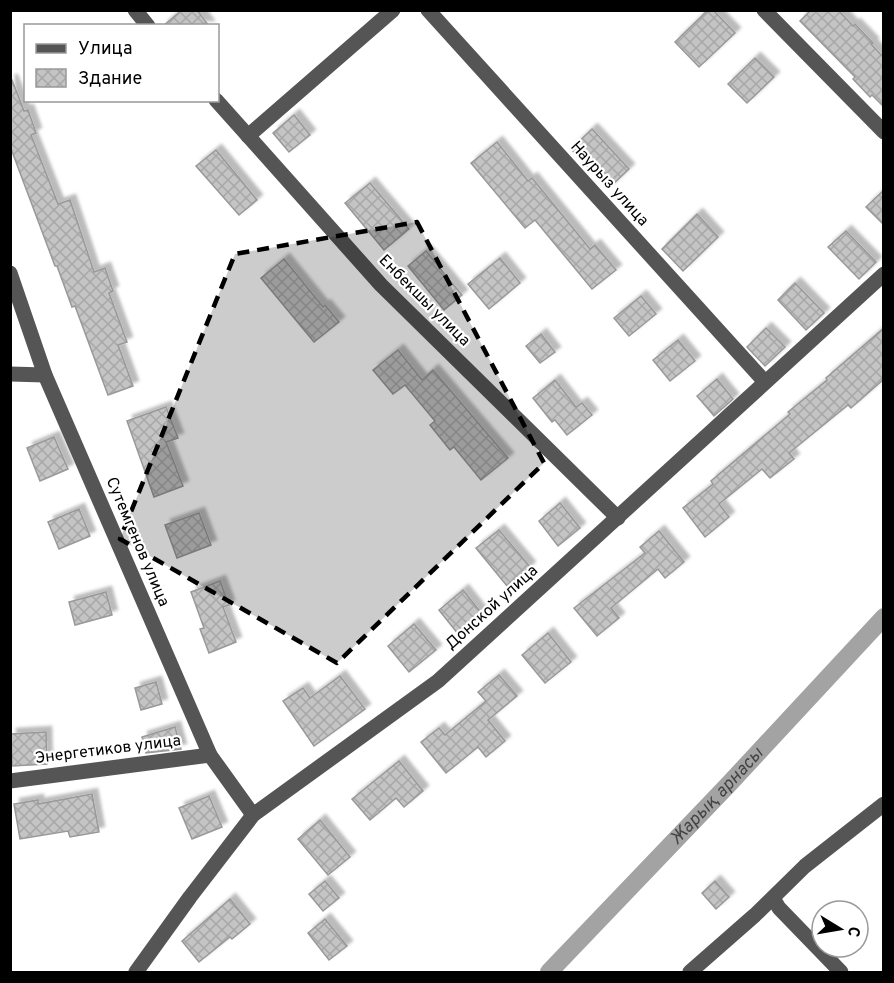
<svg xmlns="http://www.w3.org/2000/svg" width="894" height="983" font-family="Overpass,sans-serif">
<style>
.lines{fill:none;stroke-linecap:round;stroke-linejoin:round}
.canal{stroke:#a3a3a3;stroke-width:18}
.building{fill:url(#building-cross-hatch);stroke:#999;stroke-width:1.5;filter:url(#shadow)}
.minor{stroke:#555;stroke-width:15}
.marked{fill:#000;fill-opacity:0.2;stroke:#000;stroke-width:4.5;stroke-dasharray:12 8;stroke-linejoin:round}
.labels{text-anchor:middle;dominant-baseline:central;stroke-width:4.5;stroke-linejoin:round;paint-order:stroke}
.street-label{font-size:16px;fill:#000;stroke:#fff}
.water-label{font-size:18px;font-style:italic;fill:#444;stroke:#fff}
</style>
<defs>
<pattern id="building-cross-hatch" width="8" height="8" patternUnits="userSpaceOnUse" patternTransform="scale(1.5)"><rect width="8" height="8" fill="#c4c4c4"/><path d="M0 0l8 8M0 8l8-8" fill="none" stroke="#a7a7a7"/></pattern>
<filter id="shadow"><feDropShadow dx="5.5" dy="-5.5" stdDeviation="1.5" flood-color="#0004"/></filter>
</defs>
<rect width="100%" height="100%" fill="#fff"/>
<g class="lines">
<path class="canal" id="s1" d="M 549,972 L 728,785 L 884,617"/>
</g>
<g class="building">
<polygon points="182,10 197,10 209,26 163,26"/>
<polygon points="708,10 713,10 735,33 699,67 675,42"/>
<polygon points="811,10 838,10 853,26 855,24 873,43 871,44 884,58 884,107 872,95 870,97 853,79 855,77 800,21"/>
<polygon points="755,58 774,77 747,103 728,84"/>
<polygon points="10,80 12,80 24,111 28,110 36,133 31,135 58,204 70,200 94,272 105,268 113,291 109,293 127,342 118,345 133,386 108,395 75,306 72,307 57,266 55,266 10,146"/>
<polygon points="294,115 310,135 289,152 273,133"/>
<polygon points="592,129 629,169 608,189 571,149"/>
<polygon points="497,142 528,181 532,178 590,249 595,245 616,270 592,289 535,220 525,228 471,163"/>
<polygon points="216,150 257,200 239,215 196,166"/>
<polygon points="370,183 409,229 384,250 345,203"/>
<polygon points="884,190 884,225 866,207"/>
<polygon points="697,214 718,237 683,271 662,249"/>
<polygon points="846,231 876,262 859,279 828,247"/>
<polygon points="426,251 462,295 444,310 408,266"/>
<polygon points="500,258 520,283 489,309 468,284"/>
<polygon points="284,259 323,307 325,305 339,322 314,342 261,278"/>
<polygon points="795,283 824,313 806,330 778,300"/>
<polygon points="641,296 656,314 629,336 614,318"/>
<polygon points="766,328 785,347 765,366 747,347"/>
<polygon points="884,328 884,379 851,408 848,405 789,453 794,459 770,478 762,469 719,504 729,517 705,537 683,508 713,484 711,481 790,414 788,412 827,380 826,378"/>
<polygon points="541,334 555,352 540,363 526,346"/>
<polygon points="678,340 695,361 670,381 653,360"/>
<polygon points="398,350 422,380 433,370 508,458 481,480 454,447 450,450 430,425 435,421 405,385 393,394 373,370"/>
<polygon points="717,379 733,399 714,416 697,396"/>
<polygon points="555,380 576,407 582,403 592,415 567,435 555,420 552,422 533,398"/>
<polygon points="166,407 178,438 166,442 183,486 154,497 127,421"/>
<polygon points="54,437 68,469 40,481 27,448"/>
<polygon points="560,503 580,528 558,546 539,521"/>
<polygon points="79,509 90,536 59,549 48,522"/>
<polygon points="199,513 211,545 177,558 165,525"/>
<polygon points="499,530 530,567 507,586 476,548"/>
<polygon points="659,531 684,562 665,578 658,569 611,608 619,618 597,636 574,608 645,553 640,547"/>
<polygon points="220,581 229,605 223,607 236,642 209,653 200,629 204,628 191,592"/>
<polygon points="463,590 482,614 458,634 439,610"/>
<polygon points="106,592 112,615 75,625 69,602"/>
<polygon points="414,624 436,650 409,672 388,646"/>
<polygon points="548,633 571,662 545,683 522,655"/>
<polygon points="499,675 517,696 488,720 505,741 486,757 478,747 446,773 421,742 439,728 445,735 486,701 478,692"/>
<polygon points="340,676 365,709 314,746 283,701 303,688 310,698"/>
<polygon points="156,682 162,704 141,710 135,688"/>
<polygon points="175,727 181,749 146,753 142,737"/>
<polygon points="46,732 47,764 12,766 11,734"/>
<polygon points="399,761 423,791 404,807 396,798 370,820 352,799"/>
<polygon points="92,794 99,832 70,837 68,831 20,839 14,804 38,800 38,804"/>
<polygon points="209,796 222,827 192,839 179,808"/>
<polygon points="320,820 350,857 328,875 298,839"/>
<polygon points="325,881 339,898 323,911 309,894"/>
<polygon points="715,881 729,897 716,909 702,893"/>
<polygon points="230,899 250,924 232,939 230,937 199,962 182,941"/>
<polygon points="325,919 347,946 329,960 308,933"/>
</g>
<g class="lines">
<g class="minor">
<polyline points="135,10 148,26"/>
<polyline points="428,10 765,382"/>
<polyline points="764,10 884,132"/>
<polyline points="216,100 381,285 618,518"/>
<polyline points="248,136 393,10"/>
<polyline points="10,273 45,375 210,755 253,815"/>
<polyline points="10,374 45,375"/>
<polyline points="10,781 210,755"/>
<polyline points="773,898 779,908 841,972"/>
<polyline points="136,972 190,897 253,815 438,681 884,274"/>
<polyline points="690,972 755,915 805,866 884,804"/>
</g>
</g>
<path class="marked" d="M 417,222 L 544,463 L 337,663 L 120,539 L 235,254 Z"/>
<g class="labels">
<g class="street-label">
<text transform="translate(609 184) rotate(48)">Наурыз улица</text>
<text transform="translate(424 301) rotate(45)">Енбекшы улица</text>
<text transform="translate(137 542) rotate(67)">Сутемгенов улица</text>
<text transform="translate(492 608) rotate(-42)">Донской улица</text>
<text transform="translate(108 750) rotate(-7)">Энергетиков улица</text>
</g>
<g class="water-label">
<text stroke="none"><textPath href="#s1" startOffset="243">Жарық арнасы</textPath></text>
</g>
</g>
<rect width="894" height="983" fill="none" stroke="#000000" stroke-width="24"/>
<rect x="24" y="24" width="195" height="78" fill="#ffffff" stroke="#999999" stroke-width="1.5"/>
<rect x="36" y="44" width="30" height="9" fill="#555555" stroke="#999999" stroke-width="1.5"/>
<text x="78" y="54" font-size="18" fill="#000000">Улица</text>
<rect x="36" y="69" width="30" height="18" fill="url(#building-cross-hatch)" stroke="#999999" stroke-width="1.5"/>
<text x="78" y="84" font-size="18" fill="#000000">Здание</text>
<g transform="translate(840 929) rotate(101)"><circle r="28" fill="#ffffff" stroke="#999999" stroke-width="1.5"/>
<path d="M0-4.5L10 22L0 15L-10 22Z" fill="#000000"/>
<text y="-9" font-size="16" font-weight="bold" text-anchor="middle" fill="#000000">С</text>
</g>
</svg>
